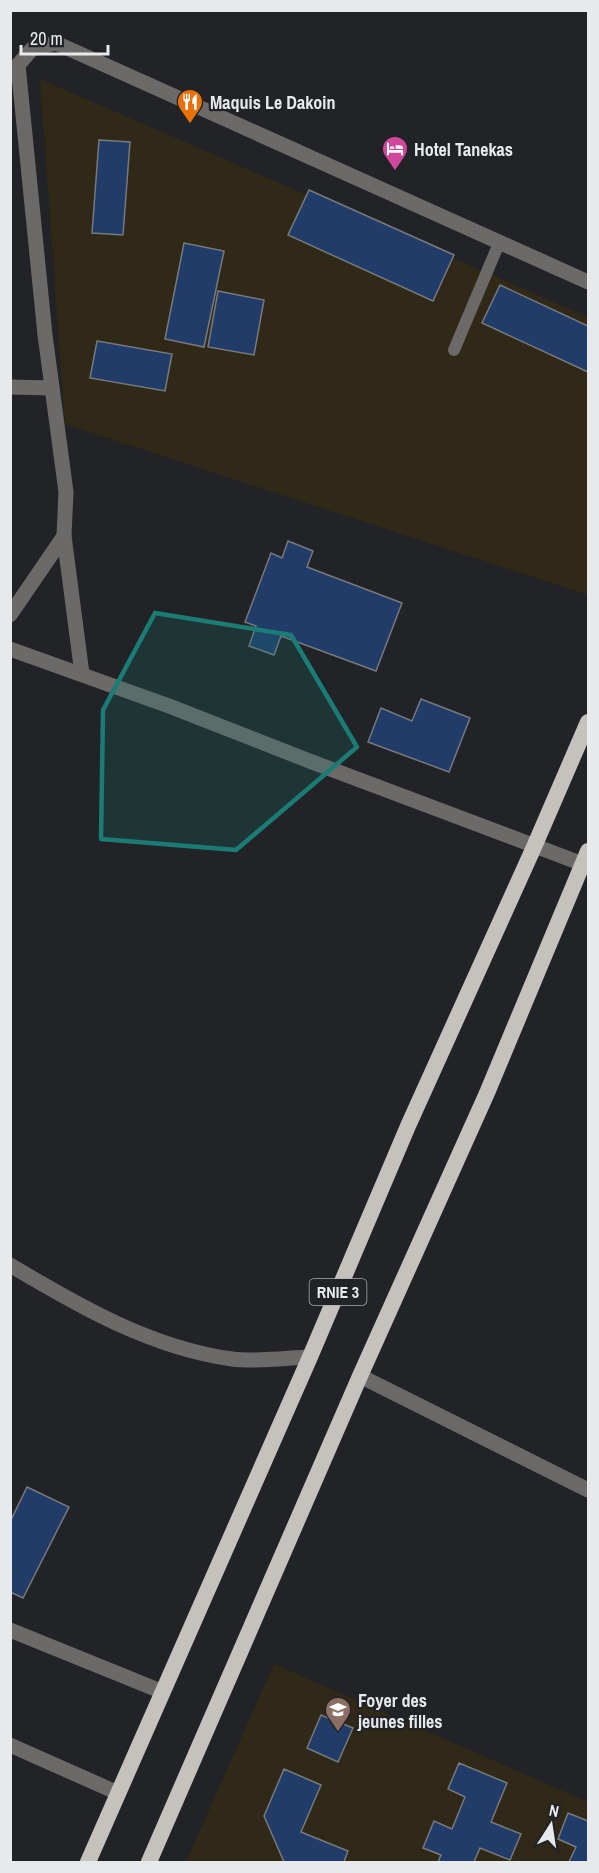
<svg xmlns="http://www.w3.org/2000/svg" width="599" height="1873" font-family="'Archivo Narrow',sans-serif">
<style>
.education{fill:#302918}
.building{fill:#213c68;stroke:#77797d;stroke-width:1.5}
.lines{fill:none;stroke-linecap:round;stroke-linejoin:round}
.service{stroke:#6c6a69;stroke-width:12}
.minor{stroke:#6c6a69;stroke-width:15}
.trunk{stroke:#c5c2be;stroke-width:16}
.marked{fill:#1a7c74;fill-opacity:0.2;stroke:#1a7c74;stroke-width:4.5;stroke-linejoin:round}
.labels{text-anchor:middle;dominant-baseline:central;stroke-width:4.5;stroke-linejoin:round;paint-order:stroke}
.shield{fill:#212326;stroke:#acaeb0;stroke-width:1.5}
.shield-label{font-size:16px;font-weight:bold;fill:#e7e9eb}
.poi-label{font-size:18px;font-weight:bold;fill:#e7e9eb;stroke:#212326;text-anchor:start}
</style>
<rect width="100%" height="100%" fill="#212326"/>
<g class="education">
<polygon points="40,79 588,317 588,595 65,424"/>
<polygon points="274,1664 588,1802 588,1862 186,1862"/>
</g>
<g class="building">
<polygon points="99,140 130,142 123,235 92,233"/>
<polygon points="309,190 454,255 433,301 288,235"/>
<polygon points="184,243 224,251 204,347 165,339"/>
<polygon points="500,285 588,326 588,372 482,323"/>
<polygon points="218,291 264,300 254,355 208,347"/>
<polygon points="97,341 172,354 165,391 90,378"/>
<polygon points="288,541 313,551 307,567 402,603 376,671 281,636 274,655 249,646 256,626 245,622 271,553 282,558"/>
<polygon points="421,699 470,718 449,772 368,742 381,708 412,721"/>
<polygon points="27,1487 69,1507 23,1598 10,1592 10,1522"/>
<polygon points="321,1715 353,1728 338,1762 307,1748"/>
<polygon points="459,1763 507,1783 491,1822 521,1834 510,1860 480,1848 474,1862 438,1862 441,1855 423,1848 434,1821 452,1829 465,1797 448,1789"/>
<polygon points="284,1769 321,1785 301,1832 348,1851 344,1862 284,1862 264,1816"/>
<polygon points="568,1813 588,1821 588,1862 569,1862 576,1847 558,1839"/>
</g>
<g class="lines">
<polyline class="service" points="454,350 500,241"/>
<g class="minor">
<polyline points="10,387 52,388"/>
<polyline points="10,615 64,536"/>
<polyline points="10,649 169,706 312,762 588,866"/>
<polyline points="82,674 64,536 66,492 45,335 18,65 32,49 56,43 588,282"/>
<path d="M 10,1265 C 79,1306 151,1348 232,1359 C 256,1362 286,1358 310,1357"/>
<polyline points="360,1376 588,1490"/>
<polyline points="10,1630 163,1692"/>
<polyline points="10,1745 118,1793"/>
</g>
<g class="trunk">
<polyline points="88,1862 310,1357 408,1126 534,847 588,722"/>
<polyline points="149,1862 360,1376 487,1093 588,851"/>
</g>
</g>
<path class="marked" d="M 155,613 L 291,635 L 357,747 L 236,850 L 101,839 L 103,710 Z"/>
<defs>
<symbol id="restaurant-pin" viewBox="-11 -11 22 30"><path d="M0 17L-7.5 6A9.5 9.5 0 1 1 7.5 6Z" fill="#e8710a" stroke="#212326"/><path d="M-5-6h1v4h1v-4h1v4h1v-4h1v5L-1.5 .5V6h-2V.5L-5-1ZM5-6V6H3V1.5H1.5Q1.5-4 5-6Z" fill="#fff"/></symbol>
<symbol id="hotel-pin" viewBox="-11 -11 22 30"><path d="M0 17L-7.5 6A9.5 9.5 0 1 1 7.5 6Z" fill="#d1479c" stroke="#212326"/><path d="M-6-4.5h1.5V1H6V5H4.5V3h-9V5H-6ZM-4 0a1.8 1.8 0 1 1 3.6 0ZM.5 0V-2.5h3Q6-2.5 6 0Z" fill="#fff"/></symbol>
<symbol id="school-pin" viewBox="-11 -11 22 30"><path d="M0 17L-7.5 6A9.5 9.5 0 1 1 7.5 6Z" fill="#8d6e63" stroke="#212326"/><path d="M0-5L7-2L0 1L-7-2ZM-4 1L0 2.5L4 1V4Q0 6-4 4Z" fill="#fff"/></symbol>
</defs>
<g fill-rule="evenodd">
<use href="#restaurant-pin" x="175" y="87" width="30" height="40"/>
<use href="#hotel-pin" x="380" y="134" width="30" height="40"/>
<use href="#school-pin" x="323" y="1695" width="30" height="40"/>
</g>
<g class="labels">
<rect class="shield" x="309.5" y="1279" width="57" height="26" rx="4.5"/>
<g class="shield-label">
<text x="338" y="1292">RNIE 3</text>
</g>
<g class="poi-label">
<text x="210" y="102">Maquis Le Dakoin</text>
<text x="414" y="149">Hotel Tanekas</text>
<text x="358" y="1700">Foyer des<tspan x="358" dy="21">jeunes filles</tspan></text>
</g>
</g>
<rect width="599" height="1873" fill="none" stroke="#e7e9eb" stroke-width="24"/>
<g transform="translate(551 1825) rotate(12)" stroke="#212326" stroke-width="4.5" paint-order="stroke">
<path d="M0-4.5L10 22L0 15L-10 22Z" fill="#e7e9eb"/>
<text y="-9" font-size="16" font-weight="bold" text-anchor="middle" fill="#e7e9eb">N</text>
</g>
<path d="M21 45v9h87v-9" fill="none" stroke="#e7e9eb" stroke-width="3"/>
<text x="30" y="45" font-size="18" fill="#e7e9eb" stroke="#212326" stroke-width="4.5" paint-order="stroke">20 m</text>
</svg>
